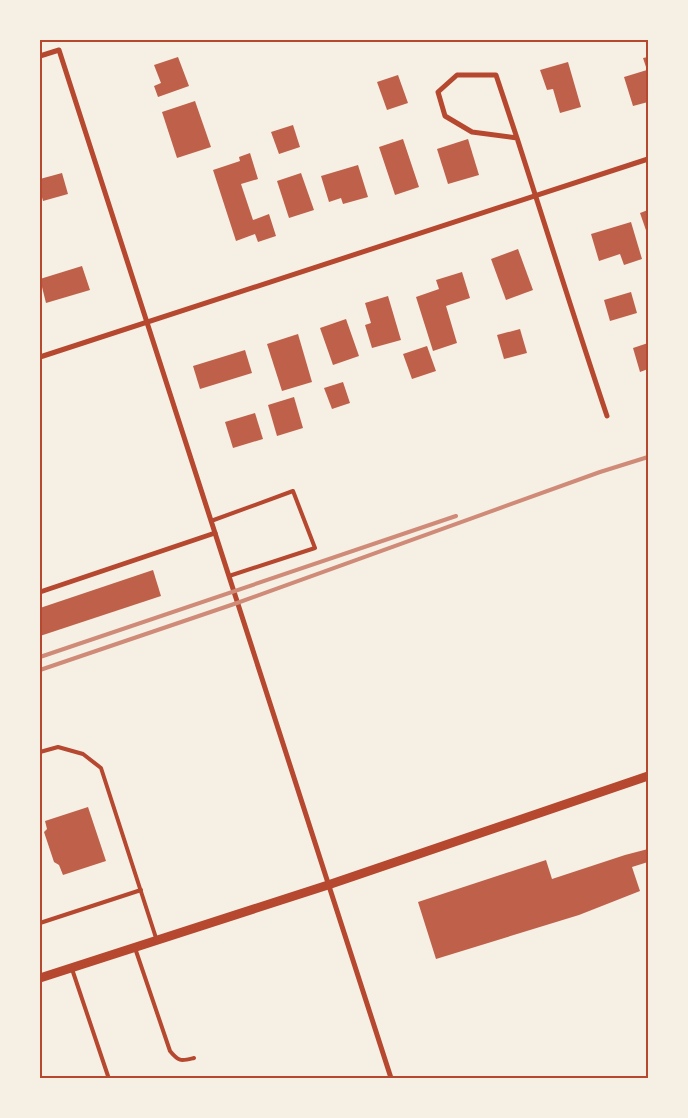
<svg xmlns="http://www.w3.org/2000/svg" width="688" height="1118" font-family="'Nunito Sans',sans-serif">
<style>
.building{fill:#bf614a}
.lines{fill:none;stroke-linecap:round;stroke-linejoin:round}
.service{stroke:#b5482f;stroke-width:4}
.minor{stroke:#b5482f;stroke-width:5}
.tertiary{stroke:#b5482f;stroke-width:9}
.rail{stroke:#cf8b77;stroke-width:4}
.neatline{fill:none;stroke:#b5482f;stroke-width:2}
</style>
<rect width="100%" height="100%" fill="#f6efe4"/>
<g class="building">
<polygon points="178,57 189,86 158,97 154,86 161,83 154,65"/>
<polygon points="648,57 648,102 633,106 624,77 647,70 643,58"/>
<polygon points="568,62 581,107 560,113 553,89 547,90 540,70"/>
<polygon points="398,75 408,103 387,110 377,82"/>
<polygon points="195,101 211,147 177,158 162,112"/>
<polygon points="293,125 300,147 279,154 271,132"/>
<polygon points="403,139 419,187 395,195 379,147"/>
<polygon points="468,139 479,175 448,184 437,149"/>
<polygon points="250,153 258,179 241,184 253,220 269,214 276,236 258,242 255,234 236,241 213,170 240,161 239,157"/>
<polygon points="358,165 368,197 343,204 341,198 329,202 321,176"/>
<polygon points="62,173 68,194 43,201 40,190 40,179"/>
<polygon points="301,173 314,210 289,218 277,181"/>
<polygon points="648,210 648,236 640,213"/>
<polygon points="631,222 642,259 624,265 620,254 599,261 591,234"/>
<polygon points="518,249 533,290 506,300 491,259"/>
<polygon points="82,266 90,290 46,303 40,279"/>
<polygon points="462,272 470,298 446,306 457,343 433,351 416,297 439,289 436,280"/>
<polygon points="631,292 637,313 610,321 604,300"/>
<polygon points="388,296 401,340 372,348 365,325 371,323 365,303"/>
<polygon points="346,319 359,356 333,365 320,328"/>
<polygon points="520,329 527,353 504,359 497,335"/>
<polygon points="298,334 312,382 282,391 267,344"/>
<polygon points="648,343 648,369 640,372 633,348"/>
<polygon points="427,346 436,371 412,379 403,354"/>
<polygon points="245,350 252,373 200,389 193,366"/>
<polygon points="343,382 350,403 332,409 324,388"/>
<polygon points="294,397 303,428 277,436 268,405"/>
<polygon points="255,413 263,439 233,448 225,422"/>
<polygon points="153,570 161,596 40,636 40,608"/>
<polygon points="88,807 106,861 63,875 59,865 54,862 44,832 47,829 45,821"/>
<polygon points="648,849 648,862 632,867 640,891 579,915 436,959 418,902 546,860 552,879 625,855"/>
</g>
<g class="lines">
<g class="service">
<polyline points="211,521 293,491 315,548 229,576"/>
<polyline points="40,752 58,747 83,754 101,768 157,941"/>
<polyline points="40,923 141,890"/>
<path d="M 135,948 L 170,1051 C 179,1062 181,1061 194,1058"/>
<polyline points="72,969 108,1076 107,1078"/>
</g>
<g class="minor">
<polyline points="40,56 59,50 391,1078"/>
<path d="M 517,138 L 472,132 L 445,116 L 438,92 L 457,75 L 496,75 L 517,138 C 547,231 576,324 607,416"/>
<polyline points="40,357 648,159"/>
<polyline points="40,592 215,533"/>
</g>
<polyline class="tertiary" points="40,978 328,885 648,776"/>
<g class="rail">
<polyline points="40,657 456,516"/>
<polyline points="40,670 237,603 600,472 648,457"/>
</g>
</g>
<rect width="688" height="1118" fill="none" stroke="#f6efe4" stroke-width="82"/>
<rect x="41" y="41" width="606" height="1036" class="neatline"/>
</svg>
